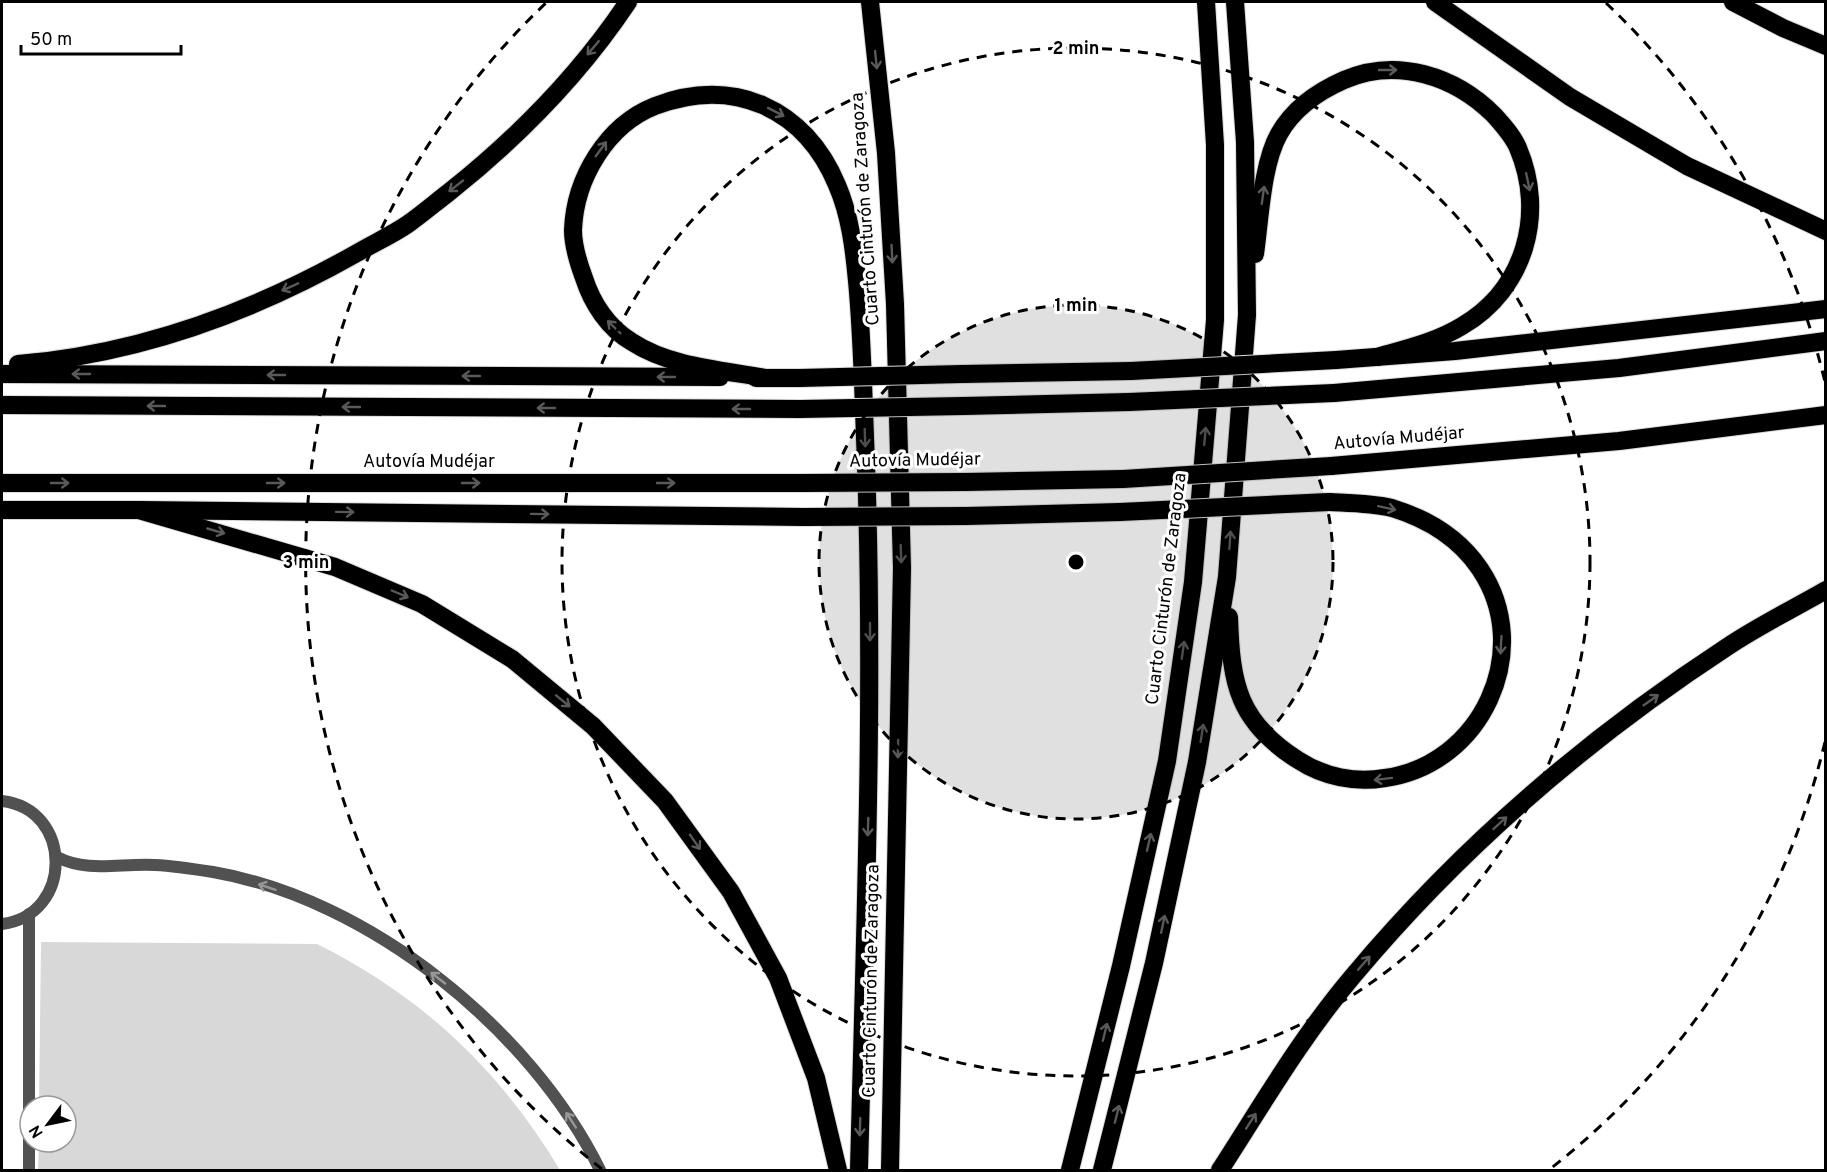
<svg xmlns="http://www.w3.org/2000/svg" width="1827" height="1172" font-family="Overpass,sans-serif">
<style>
.green{fill:#d8d8d8}
.lines{fill:none;stroke-linecap:round;stroke-linejoin:round}
.motorway-casing{stroke:#dbdbdb;stroke-width:20}
.pedestrian{stroke:#515151;stroke-width:12}
.minor{stroke:#515151;stroke-width:12}
.motorway{stroke:#000;stroke-width:18}
.motorway-bridge-casing{stroke:#dbdbdb;stroke-width:20;stroke-linecap:butt}
.motorway-bridge{stroke:#000;stroke-width:18}
.oneway{stroke:#595959}
.oneway2{stroke:#979797}
.ring{fill:none;stroke:#000;stroke-width:3;stroke-dasharray:10 8}
.labels{text-anchor:middle;dominant-baseline:central;stroke-width:6;stroke-linejoin:round;paint-order:stroke}
.street-label{font-size:18px;fill:#000;stroke:#fff}
.centre{fill:#000;stroke:#fff;stroke-width:3}
.ring-label{font-size:18px;text-anchor:middle;font-weight:bold;fill:#000;stroke:#fff;stroke-width:6;stroke-linejoin:round;paint-order:stroke}
</style>
<rect width="100%" height="100%" fill="#fff"/>
<path class="green" d="M 41,942 L 317,944 C 422,996 500,1070 560,1170 L 38,1170 L 39,1142 L 66,1142 L 66,1106 L 39,1106 Z"/>
<g class="lines">
<defs>
<g id="motorway">
<polyline points="870,2 886,153 895,304 902,568 890,1170"/>
<polyline points="1435,2 1570,97 1687,166 1826,231"/>
<polyline points="1733,2 1783,28 1826,46"/>
<path d="M 1255,254 C 1260,219 1262,164 1279,134 C 1293,109 1319,91 1344,80 C 1397,57 1455,76 1494,115 C 1503,125 1513,136 1518,148 C 1546,214 1525,289 1462,326 C 1436,342 1405,349 1377,357"/>
<polyline points="1336,360 1455,351 1826,309"/>
<path d="M 18,364 C 138,354 253,312 357,253 C 374,243 392,235 408,224 C 422,214 435,203 448,193 C 516,139 580,74 628,2"/>
<polyline points="2,374 720,377"/>
<polyline points="962,374 1131,371"/>
<polyline points="756,378 799,378"/>
<path d="M 766,378 C 723,370 670,367 632,342 C 608,328 592,303 584,278 C 578,262 573,246 573,230 C 575,178 607,125 655,106 C 733,76 805,108 837,185 C 850,215 854,248 857,281 C 862,333 863,385 865,437 C 875,682 865,926 859,1170"/>
<polyline points="1334,393 1619,368 1826,341"/>
<polyline points="2,405 800,409"/>
<polyline points="963,406 1129,402"/>
<polyline points="1331,466 1619,441 1826,415"/>
<polyline points="965,482 1123,479"/>
<polyline points="2,483 802,483"/>
<polyline points="2,510 139,510 803,517"/>
<polyline points="139,510 335,567 422,604 512,659 593,726 665,801 731,892 778,978 816,1078 838,1170"/>
<polyline points="966,516 1120,512"/>
<path d="M 1229,617 C 1231,684 1238,722 1298,760 C 1324,777 1355,783 1385,778 C 1481,765 1535,651 1480,569 C 1459,538 1428,519 1392,508 C 1372,503 1349,503 1329,502"/>
<polyline points="1070,1170 1121,966 1167,761 1193,582 1215,320 1215,145 1206,2"/>
<polyline points="1102,1170 1154,963 1197,762 1227,577 1247,315 1245,142 1235,2"/>
<path d="M 1220,1170 C 1262,1105 1302,1036 1353,976 C 1460,848 1588,738 1727,647 C 1758,626 1793,609 1826,590"/>
</g>
</defs>
<use href="#motorway" class="motorway-casing"/>
<polyline class="pedestrian" points="29,1170 29,914"/>
<g class="minor">
<path d="M 2,801 C 73,809 74,915 2,924"/>
<path d="M 57,857 C 88,873 120,863 155,865 C 174,866 194,869 213,872 C 370,899 531,1030 600,1170"/>
</g>
<use href="#motorway" class="motorway"/>
<defs>
<g id="motorway-bridge">
<polyline points="1131,371 1336,360"/>
<polyline points="799,378 962,374"/>
<polyline points="1129,402 1334,393"/>
<polyline points="800,409 963,406"/>
<polyline points="1123,479 1331,466"/>
<polyline points="802,483 965,482"/>
<polyline points="1120,512 1329,502"/>
<polyline points="803,517 966,516"/>
</g>
</defs>
<use href="#motorway-bridge" class="motorway-bridge-casing"/>
<use href="#motorway-bridge" class="motorway-bridge"/>
</g>
<defs><path id="oneway-shaft" d="M-6 0H5M1.5-3L5.5 0L1.5 3" fill="none" stroke-width="1.6" stroke-linecap="round" stroke-linejoin="round" transform="scale(1.5)"/></defs>
<g class="oneway">
<use href="#oneway-shaft" transform="translate(593 48) rotate(130)"/>
<use href="#oneway-shaft" transform="translate(876 60) rotate(84)"/>
<use href="#oneway-shaft" transform="translate(1388 70)"/>
<use href="#oneway-shaft" transform="translate(776 112) rotate(27)"/>
<use href="#oneway-shaft" transform="translate(601 149) rotate(-54)"/>
<use href="#oneway-shaft" transform="translate(1528 182) rotate(78)"/>
<use href="#oneway-shaft" transform="translate(456 186) rotate(142)"/>
<use href="#oneway-shaft" transform="translate(1263 195) rotate(-82)"/>
<use href="#oneway-shaft" transform="translate(892 254) rotate(87)"/>
<use href="#oneway-shaft" transform="translate(290 287) rotate(156)"/>
<use href="#oneway-shaft" transform="translate(614 327) rotate(-136)"/>
<use href="#oneway-shaft" transform="translate(81 374) rotate(-180)"/>
<use href="#oneway-shaft" transform="translate(276 375) rotate(-180)"/>
<use href="#oneway-shaft" transform="translate(471 376) rotate(-180)"/>
<use href="#oneway-shaft" transform="translate(666 377) rotate(-180)"/>
<use href="#oneway-shaft" transform="translate(156 406) rotate(-180)"/>
<use href="#oneway-shaft" transform="translate(351 407) rotate(-180)"/>
<use href="#oneway-shaft" transform="translate(546 408) rotate(-180)"/>
<use href="#oneway-shaft" transform="translate(741 409) rotate(-180)"/>
<use href="#oneway-shaft" transform="translate(1205 436) rotate(-85)"/>
<use href="#oneway-shaft" transform="translate(865 438) rotate(88)"/>
<use href="#oneway-shaft" transform="translate(60 483)"/>
<use href="#oneway-shaft" transform="translate(276 483)"/>
<use href="#oneway-shaft" transform="translate(471 483)"/>
<use href="#oneway-shaft" transform="translate(666 483)"/>
<use href="#oneway-shaft" transform="translate(1387 508) rotate(12)"/>
<use href="#oneway-shaft" transform="translate(345 512) rotate(1)"/>
<use href="#oneway-shaft" transform="translate(540 514) rotate(1)"/>
<use href="#oneway-shaft" transform="translate(216 531) rotate(16)"/>
<use href="#oneway-shaft" transform="translate(1230 540) rotate(-86)"/>
<use href="#oneway-shaft" transform="translate(901 554) rotate(88)"/>
<use href="#oneway-shaft" transform="translate(400 594) rotate(23)"/>
<use href="#oneway-shaft" transform="translate(870 632) rotate(90)"/>
<use href="#oneway-shaft" transform="translate(1501 645) rotate(93)"/>
<use href="#oneway-shaft" transform="translate(1183 650) rotate(-82)"/>
<use href="#oneway-shaft" transform="translate(1651 700) rotate(-35)"/>
<use href="#oneway-shaft" transform="translate(563 701) rotate(39)"/>
<use href="#oneway-shaft" transform="translate(1202 733) rotate(-81)"/>
<use href="#oneway-shaft" transform="translate(898 749) rotate(91)"/>
<use href="#oneway-shaft" transform="translate(1383 779) rotate(173)"/>
<use href="#oneway-shaft" transform="translate(1500 823) rotate(-42)"/>
<use href="#oneway-shaft" transform="translate(868 827) rotate(92)"/>
<use href="#oneway-shaft" transform="translate(695 842) rotate(55)"/>
<use href="#oneway-shaft" transform="translate(1149 842) rotate(-77)"/>
<use href="#oneway-shaft" transform="translate(1163 924) rotate(-78)"/>
<use href="#oneway-shaft" transform="translate(1364 963) rotate(-49)"/>
<use href="#oneway-shaft" transform="translate(1105 1032) rotate(-76)"/>
<use href="#oneway-shaft" transform="translate(1117 1114) rotate(-76)"/>
<use href="#oneway-shaft" transform="translate(1251 1121) rotate(-57)"/>
<use href="#oneway-shaft" transform="translate(860 1127) rotate(92)"/>
</g>
<g class="oneway2">
<use href="#oneway-shaft" transform="translate(267 887) rotate(-162)"/>
<use href="#oneway-shaft" transform="translate(438 978) rotate(-142)"/>
<use href="#oneway-shaft" transform="translate(571 1120) rotate(-123)"/>
</g>
<circle cx="1076" cy="562" r="257" fill="#000" fill-opacity=".12"/>
<g class="ring">
<circle cx="1076" cy="562" r="257"/>
<circle cx="1076" cy="562" r="514"/>
<path d="M1825 742A770 770 0 0 1 1550 1169M602 1169A770 770 0 0 1 546 3M1606 3A770 770 0 0 1 1825 382"/>
</g>
<g class="labels">
<g class="street-label">
<text transform="translate(866 209) rotate(-94)">Cuarto Cinturón de Zaragoza</text>
<text transform="translate(1399 439) rotate(-5)">Autovía Mudéjar</text>
<text transform="translate(915 461) rotate(-1)">Autovía Mudéjar</text>
<text x="429" y="462">Autovía Mudéjar</text>
<text transform="translate(1167 589) rotate(-83)">Cuarto Cinturón de Zaragoza</text>
<text transform="translate(872 981) rotate(-89)">Cuarto Cinturón de Zaragoza</text>
</g>
</g>
<circle cx="1076" cy="562" r="9" class="centre"/>
<g class="ring-label">
<text x="1076" y="54">2 min</text>
<text x="1076" y="311">1 min</text>
<text x="306" y="568">3 min</text>
</g>
<rect width="1827" height="1172" fill="none" stroke="#000000" stroke-width="6"/>
<g transform="translate(48 1124) rotate(238)"><circle r="28" fill="#ffffff" stroke="#999999" stroke-width="1.5"/>
<path d="M0-4.5L10 22L0 15L-10 22Z" fill="#000000"/>
<text y="-9" font-size="16" font-weight="bold" text-anchor="middle" fill="#000000">N</text>
</g>
<path d="M21 45v9h160v-9" fill="none" stroke="#000000" stroke-width="3"/>
<text x="30" y="45" font-size="18" fill="#000000" stroke="#ffffff" stroke-width="4.5" paint-order="stroke">50 m</text>
</svg>
